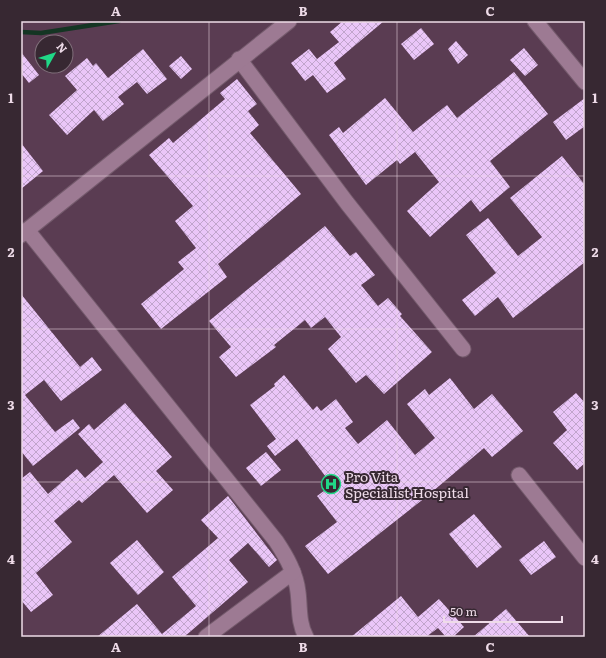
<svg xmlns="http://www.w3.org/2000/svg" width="606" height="658" font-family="Literata,serif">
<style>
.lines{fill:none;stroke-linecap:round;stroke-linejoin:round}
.stream{stroke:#143523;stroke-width:4.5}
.building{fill:url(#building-cross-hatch)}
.minor-casing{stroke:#745a6c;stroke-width:17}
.minor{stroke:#9d7a93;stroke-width:15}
.grid{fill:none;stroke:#eedbe8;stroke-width:1;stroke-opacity:0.55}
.labels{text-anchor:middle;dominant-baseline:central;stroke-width:4;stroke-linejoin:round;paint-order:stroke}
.poi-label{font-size:14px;fill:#eedbe8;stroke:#372832;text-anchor:start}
.neatline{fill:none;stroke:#eedbe8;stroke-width:1.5}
.grid-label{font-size:13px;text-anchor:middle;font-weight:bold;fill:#eedbe8}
</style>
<defs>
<pattern id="building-cross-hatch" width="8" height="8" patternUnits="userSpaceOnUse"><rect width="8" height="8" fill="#eac6f8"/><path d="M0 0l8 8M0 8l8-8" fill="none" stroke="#c1a5cc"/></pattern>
</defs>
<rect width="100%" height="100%" fill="#5a3c52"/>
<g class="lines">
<polyline class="stream" points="21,32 41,33 119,21"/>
</g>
<g class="building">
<polygon points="343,21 384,21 334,63 346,79 327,93 313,75 305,81 291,63 309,49 317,59 339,42 330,32"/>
<polygon points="421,28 434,44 414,60 401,44"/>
<polygon points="456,41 468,55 458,64 448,49"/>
<polygon points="524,48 538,65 525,76 510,60"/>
<polygon points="143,49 167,79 147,94 137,82 118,97 124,104 103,121 94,110 67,135 49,115 77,90 65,76 87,58 93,66 96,63 108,78"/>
<polygon points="21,52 39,75 29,83 21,73"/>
<polygon points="181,56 192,69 181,79 169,66"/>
<polygon points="514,72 548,114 490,161 510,187 480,212 471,200 430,237 407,211 439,182 415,152 400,164 397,160 366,185 329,135 339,127 343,133 385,98 413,132 447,105 457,118"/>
<polygon points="237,79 257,104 248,111 259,125 250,133 301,194 218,264 227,277 161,329 141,304 184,269 178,262 196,248 175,221 193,206 149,155 169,138 173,143 225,99 220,93"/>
<polygon points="585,98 585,126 566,140 553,122"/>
<polygon points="21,143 43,171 21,189"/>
<polygon points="562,156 585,185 585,262 513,318 498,297 475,316 462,300 496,273 466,235 488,218 518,256 542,237 510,198"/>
<polygon points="325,226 350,256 356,252 375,275 361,285 378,306 388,298 402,314 400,316 432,352 384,394 366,375 356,383 328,349 341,337 325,317 311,328 305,320 274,345 276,347 236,377 219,357 231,347 209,321"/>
<polygon points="21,294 80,367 92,357 102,370 61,401 44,380 25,395 55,432 73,419 80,428 33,466 21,451"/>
<polygon points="284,375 313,410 317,406 321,411 336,399 353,422 345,428 358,444 387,420 415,455 435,438 407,404 425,389 429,395 450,378 474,409 492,394 523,431 492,457 484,448 426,497 328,574 305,546 337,522 317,496 332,485 297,439 275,456 267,446 276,439 250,405 275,386 274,384"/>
<polygon points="576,393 585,403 585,463 577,470 553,443 567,430 553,412"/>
<polygon points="125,403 172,457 156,471 173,490 147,513 114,475 82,503 79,500 54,521 72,542 36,573 53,595 31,612 21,600 21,479 30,472 48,494 77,469 85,478 103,462 78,434 89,424 94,430"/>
<polygon points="266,452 281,470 261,486 246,468"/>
<polygon points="228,496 277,560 269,567 248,543 229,560 248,582 184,637 97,637 137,604 162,634 196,606 172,577 218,538 201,520"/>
<polygon points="474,514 502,547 477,568 449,534"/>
<polygon points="137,540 164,572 138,595 110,563"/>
<polygon points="544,541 556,557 531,575 519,560"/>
<polygon points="401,596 418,617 439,599 464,627 453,637 446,637 438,628 426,637 351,637"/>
<polygon points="506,609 530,637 473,637"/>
</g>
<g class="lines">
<defs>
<g id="minor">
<polyline points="535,21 585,82"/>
<polyline points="239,59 347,203 463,349"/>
<path d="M 27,230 L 276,541 C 286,556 296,573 298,592 C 300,607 298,622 306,637"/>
<polyline points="21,235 289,21"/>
<polyline points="519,475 585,558"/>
<polyline points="206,637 293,572"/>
</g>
</defs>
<use href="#minor" class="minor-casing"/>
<use href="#minor" class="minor"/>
</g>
<path class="grid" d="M 209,21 L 209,637M 397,21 L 397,637M 21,176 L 585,176M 21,329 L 585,329M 21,482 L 585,482"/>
<defs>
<symbol id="hospital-ring" viewBox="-11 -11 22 22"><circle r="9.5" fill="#372832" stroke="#20d887" stroke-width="1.5"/><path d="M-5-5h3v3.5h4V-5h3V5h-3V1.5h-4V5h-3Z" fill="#20d887"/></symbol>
</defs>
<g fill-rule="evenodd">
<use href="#hospital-ring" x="320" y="473" width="22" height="22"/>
</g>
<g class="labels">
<g class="poi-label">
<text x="345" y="476">Pro Vita<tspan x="345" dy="16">Specialist Hospital</tspan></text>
</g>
</g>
<rect width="606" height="658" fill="none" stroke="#372832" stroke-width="44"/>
<g transform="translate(54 54) rotate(51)"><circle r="19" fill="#372832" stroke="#80707b"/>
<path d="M0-3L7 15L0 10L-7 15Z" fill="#20d887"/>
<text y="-6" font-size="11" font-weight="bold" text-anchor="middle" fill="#eedbe8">N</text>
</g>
<path d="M444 616v6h118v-6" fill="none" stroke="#eedbe8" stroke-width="2"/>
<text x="450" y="616" font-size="12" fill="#eedbe8" stroke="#372832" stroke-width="3" paint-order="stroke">50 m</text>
<rect x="22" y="22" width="562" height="614" class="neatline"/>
<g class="grid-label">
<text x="116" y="16">A</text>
<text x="303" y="16">B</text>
<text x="490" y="16">C</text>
<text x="11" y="103">1</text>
<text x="595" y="103">1</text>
<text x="11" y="257">2</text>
<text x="595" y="257">2</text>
<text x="11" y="410">3</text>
<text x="595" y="410">3</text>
<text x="11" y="564">4</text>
<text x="595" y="564">4</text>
<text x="116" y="652">A</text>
<text x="303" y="652">B</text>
<text x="490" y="652">C</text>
</g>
</svg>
